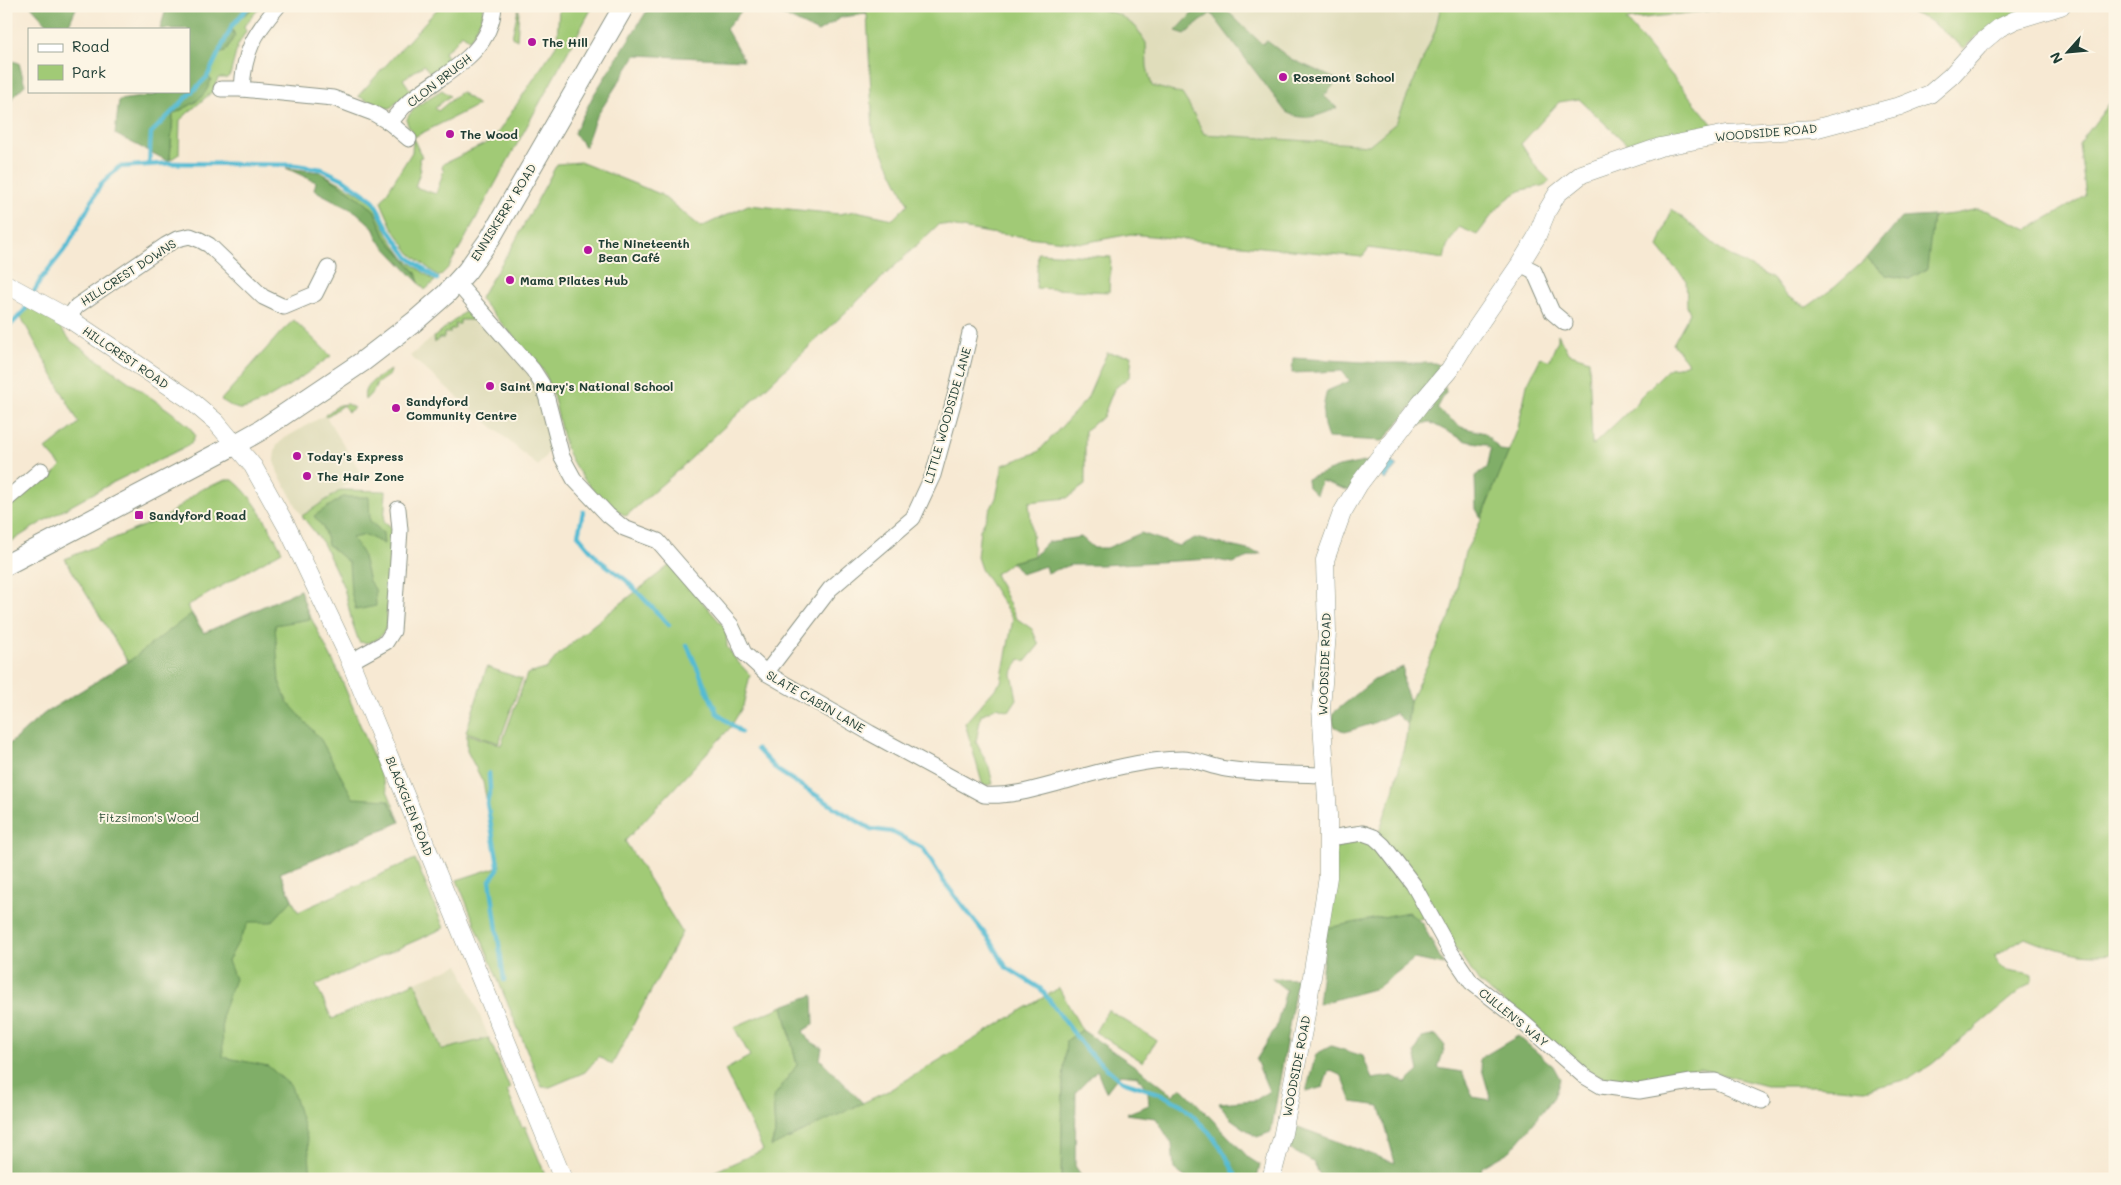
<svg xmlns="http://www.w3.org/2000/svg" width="2121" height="1185" font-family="Mali,sans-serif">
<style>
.built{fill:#e0ddbb}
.green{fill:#a1ca76;stroke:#608455}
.forest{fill:#80ae67;stroke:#50764e}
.water{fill:#55bbd3;stroke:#3a7c84}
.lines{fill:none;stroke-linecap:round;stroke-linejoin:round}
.stream{stroke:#55bbd3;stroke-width:4.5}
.minor-casing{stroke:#8b9384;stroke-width:17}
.tertiary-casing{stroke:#8b9384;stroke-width:19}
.secondary-casing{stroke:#8b9384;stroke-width:22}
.minor{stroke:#fff;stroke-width:15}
.tertiary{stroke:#fff;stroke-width:18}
.secondary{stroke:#fff;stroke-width:20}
.poi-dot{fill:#b5179e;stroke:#fcf5e5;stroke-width:2}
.labels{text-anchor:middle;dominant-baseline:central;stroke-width:4;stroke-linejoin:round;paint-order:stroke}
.poi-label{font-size:12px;font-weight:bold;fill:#1f3d34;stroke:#fcf5e5;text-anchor:start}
.street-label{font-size:12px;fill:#1f3d34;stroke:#fcf5e5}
.park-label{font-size:12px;fill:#395941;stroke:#fcf5e5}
</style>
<rect width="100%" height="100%" fill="#fcf5e5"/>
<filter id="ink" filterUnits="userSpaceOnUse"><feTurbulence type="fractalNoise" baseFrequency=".02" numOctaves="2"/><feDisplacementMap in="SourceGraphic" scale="10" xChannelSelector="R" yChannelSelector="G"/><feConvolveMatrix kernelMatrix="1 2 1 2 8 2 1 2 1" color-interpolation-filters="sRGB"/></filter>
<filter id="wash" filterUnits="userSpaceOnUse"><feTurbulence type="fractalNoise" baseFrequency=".0096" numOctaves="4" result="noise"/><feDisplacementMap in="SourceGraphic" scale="20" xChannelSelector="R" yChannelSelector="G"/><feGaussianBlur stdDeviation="1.12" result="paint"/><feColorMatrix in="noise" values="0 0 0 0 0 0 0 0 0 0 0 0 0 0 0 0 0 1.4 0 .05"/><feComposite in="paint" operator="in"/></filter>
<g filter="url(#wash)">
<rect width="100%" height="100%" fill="#f7e9d3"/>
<g class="built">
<polygon points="1088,6 1441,6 1435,31 1396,123 1369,145 1204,134 1189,105 1182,94 1152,86 1147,67 1146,43"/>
<polygon points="469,308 529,374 538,390 552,447 538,466 410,356"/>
<polygon points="325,415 362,474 302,516 278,473 274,459 275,452 277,445 285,438"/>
<polygon points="459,965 489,1038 442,1050 415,982"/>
</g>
<g class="green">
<polygon points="256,6 261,6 244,26 246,31 238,45 230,75 227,78 218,78 213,91 180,120 179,154 170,160 173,114 196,102 211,80 208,74 231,25"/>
<polygon points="440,6 484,6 482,17 470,40 462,34 453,45 444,52 449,61 430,73 424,65 403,79 411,91 390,108 382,108 358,96"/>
<polygon points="559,6 593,6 462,244 448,268 439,277 410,253 392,227 381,202 412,152 413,138 422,157 419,158 420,169 421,169 415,187 436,194 444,170 442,169 443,164 493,140 557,44"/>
<path d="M 864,6 L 1088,6 L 1118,14 L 1136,27 L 1146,43 L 1147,67 L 1152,86 L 1182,94 L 1189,105 L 1204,134 L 1369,145 L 1396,123 L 1435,31 L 1441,6 L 1752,6 L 1626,20 L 1719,132 L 1631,148 L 1579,99 L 1559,102 L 1521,144 L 1536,167 L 1550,181 C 1540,190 1529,186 1518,192 C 1500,201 1489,220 1477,235 L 1459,227 L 1447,246 L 1444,259 L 1369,248 L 1362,257 L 1131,234 L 1083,243 L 990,233 L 939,224 L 685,464 L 626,516 C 620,512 612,509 606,504 C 591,489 570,464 565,444 C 557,419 556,394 543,370 L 480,299 L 481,296 L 512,247 L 557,164 L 580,162 L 660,194 L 701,227 L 748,205 L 839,214 L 856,211 L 893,219 L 908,204 L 873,132 L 867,14 Z"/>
<polygon points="1896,6 2037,6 1979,34 1964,48 1929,20"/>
<polygon points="518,10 519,10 517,40 512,37"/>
<path d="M 442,90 L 450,96 L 435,108 L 438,111 L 461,92 L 478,105 L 414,137 C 414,131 408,128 407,122 C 405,111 434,95 442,90 Z"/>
<path d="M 2115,96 L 2115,953 C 2086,960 2051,948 2025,937 L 1995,956 C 1999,975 2019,969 2032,975 L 2032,981 L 1932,1064 L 1909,1079 L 1864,1090 L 1814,1086 L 1766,1086 L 1700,1069 L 1635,1080 L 1602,1077 L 1590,1072 L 1479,982 L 1378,835 L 1396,782 L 1406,738 L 1410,701 L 1450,617 L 1465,552 L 1476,532 L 1518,428 L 1527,385 L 1541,357 L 1549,361 L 1558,340 L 1558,334 L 1568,353 L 1589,360 L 1592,446 L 1638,402 L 1640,397 L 1669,368 L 1678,367 L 1688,363 L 1673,344 L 1690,313 L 1687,306 L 1686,279 L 1675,268 L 1658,247 L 1672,209 L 1725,253 L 1773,279 L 1785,295 L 1807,307 L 1835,287 L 1867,258 L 1886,275 L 1909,279 L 1926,269 L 1933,216 L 1954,214 L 1978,209 L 1988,211 L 2028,229 L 2086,196 L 2079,144 Z"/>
<polygon points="320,172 357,192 373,203 388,235 405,259 435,281 425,290 419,283 416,273 385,236 374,210 355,195"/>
<polygon points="1038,253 1111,257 1109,292 1036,288"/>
<path d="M 34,307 L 51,316 L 71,341 L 170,411 L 189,426 L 195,435 L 192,442 L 185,447 L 112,483 L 42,522 L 6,545 L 6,508 C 18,497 32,477 50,479 L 61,466 L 46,449 L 79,423 L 20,315 L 25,310 Z"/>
<polygon points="469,308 479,315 479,320 460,320 460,324 455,324 455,329 450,329 450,333 444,333 444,338 439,338 435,343 434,337"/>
<path d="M 294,320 L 331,356 C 314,368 257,411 239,409 C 233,408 227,403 221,400 L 282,331 Z"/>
<polygon points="1107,353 1132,355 1130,376 1114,389 1103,417 1085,430 1085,485 1067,498 1029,502 1034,556 1012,562 995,574 1016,618 1032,629 1039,645 1025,662 1020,659 1012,674 1017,699 1009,711 997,707 981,715 976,742 989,767 993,784 983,786 965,723 1001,682 1013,619 981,569 977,557 980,530 996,498 1003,465 1038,452 1087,399"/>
<path d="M 390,370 L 389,375 L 376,384 L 376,388 L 365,400 C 361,384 379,378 390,370 Z"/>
<polygon points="347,404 354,408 348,412 343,405 326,417 325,415 339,405"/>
<path d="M 226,480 L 233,480 C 256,499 268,525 282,551 L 187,606 L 204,633 L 300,590 L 305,606 L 338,671 L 400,822 L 280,873 L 298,912 L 415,859 L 444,928 L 316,985 L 332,1019 L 415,982 L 442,1050 L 489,1038 L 510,1089 L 507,1091 L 522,1127 L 525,1126 L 547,1179 L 6,1179 L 6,747 L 45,713 L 128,662 L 65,559 L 167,516 L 200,490 Z"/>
<path d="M 341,490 L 386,491 L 384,523 L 388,524 L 392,529 L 386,628 C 380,639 373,645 359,642 L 352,622 L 344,588 L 323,543 L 302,516 Z"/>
<polygon points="670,565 726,629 727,647 738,662 750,675 743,706 730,728 625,841 682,932 612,1065 599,1056 585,1072 550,1087 542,1087 457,880 500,866 483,782 467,751 467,734 501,745 527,674 546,669 558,655 592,626"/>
<polygon points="487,667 522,679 499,743 466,732"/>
<polygon points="1345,841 1372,841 1422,906 1423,918 1330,935 1321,935 1337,845"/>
<polygon points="1059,988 1082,1030 1063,1081 1061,1179 698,1179 763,1150 725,1070 750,1056 734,1027 783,1006 797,1066 773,1098 775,1133 771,1146 888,1091"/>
<polygon points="1108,1010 1156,1040 1143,1062 1095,1032"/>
</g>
<g class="forest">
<polygon points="31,6 77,6 67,29 47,29 48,25"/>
<path d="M 167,6 L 256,6 L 231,25 L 235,36 L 225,52 L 217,55 L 208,73 L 211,80 C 204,101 192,104 173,114 L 170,160 L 166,160 L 115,134 L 119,100 L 156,95 L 156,91 L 189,91 L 189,29 L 160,29 Z"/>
<polygon points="650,6 864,6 866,14 842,17 818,32 783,15 743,9 726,29 744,60 636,55 595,119 585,147 574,133 593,96"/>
<path d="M 1199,6 L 1222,6 L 1262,44 L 1267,41 L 1291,59 L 1338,80 L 1324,96 L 1337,108 C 1318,116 1305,122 1286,112 L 1211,13 L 1185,34 L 1176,31 Z"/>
<polygon points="6,59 19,63 25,85 14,96 6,109"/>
<polygon points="286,168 320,172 355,195 374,210 385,236 416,273 419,283 378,240 373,227 356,212 314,190 316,182"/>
<polygon points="1933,216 1927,269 1909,279 1886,275 1867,258 1901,218"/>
<path d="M 1293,358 L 1381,363 L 1435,363 L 1444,369 L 1383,441 L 1328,438 C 1321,421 1322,408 1327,391 L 1350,381 L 1342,371 L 1292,373 Z"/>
<polygon points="1445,387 1446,392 1437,409 1461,427 1485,433 1500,450 1509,451 1481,518 1476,509 1475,476 1487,468 1491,450 1486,444 1466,441 1429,422 1416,426 1418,416"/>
<polygon points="1369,461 1350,491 1321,481 1316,495 1308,487 1307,479 1339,467"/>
<polygon points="343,497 369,497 370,521 383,533 384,544 366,535 352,538 362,553 369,581 375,589 376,606 356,610 351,592 349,563 328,545 323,527 314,516"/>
<polygon points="1141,533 1179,546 1195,538 1261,553 1232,563 1212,559 1101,565 1070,565 1047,573 1045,566 1021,574 1012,562 1034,556 1047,542 1081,537 1094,548 1107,548"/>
<polygon points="300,590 310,619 275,625 279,681 287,701 321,740 353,798 388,800 400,822 280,873 292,900 272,922 249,922 228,961 235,979 222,1014 223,1057 268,1066 291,1086 308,1141 311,1179 6,1179 6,747 45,713 128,662 191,614 204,633"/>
<polygon points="1403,667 1404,687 1410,701 1407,724 1395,713 1371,724 1345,732 1334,726 1332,714 1374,680"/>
<polygon points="1408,912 1422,923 1444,965 1414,959 1377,988 1318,1004 1327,928"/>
<polygon points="1271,978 1297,979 1271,1132 1257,1137 1231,1119 1219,1103 1256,1100 1269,1091 1256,1060 1276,1028 1286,990"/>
<polygon points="813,995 814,1024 803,1031 808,1040 822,1048 820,1059 863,1103 771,1147 775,1133 773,1098 797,1065 783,1006"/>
<polygon points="1082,1030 1145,1073 1173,1095 1181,1087 1249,1158 1260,1165 1257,1179 1187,1179 1174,1169 1172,1144 1156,1118 1126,1114 1149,1105 1148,1092 1138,1076 1120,1074 1106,1092 1097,1070 1076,1092 1075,1166 1084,1179 1061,1179 1063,1081 1066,1041"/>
<polygon points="1436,1035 1445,1046 1438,1068 1462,1072 1473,1097 1491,1100 1479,1059 1518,1036 1553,1066 1560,1079 1554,1097 1528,1130 1510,1151 1482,1167 1478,1179 1322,1179 1313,1162 1284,1146 1290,1124 1395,1163 1380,1106 1352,1102 1342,1076 1329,1070 1323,1087 1306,1092 1316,1054 1331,1046 1363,1056 1372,1079 1392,1076 1406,1083 1419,1071 1415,1053 1422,1038"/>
</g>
<polygon class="water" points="1391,461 1397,466 1385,480 1379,475"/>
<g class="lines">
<g class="stream">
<polyline points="149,165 151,133 207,77 232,26 249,6"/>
<polyline points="33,294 41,279 68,245 101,184 119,167 173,163 295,165 322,169 343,179 373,200 389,230 408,257 437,279"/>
<polyline points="6,330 25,310 29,301"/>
<polyline points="583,512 578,535 599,560 626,580 669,625"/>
<polyline points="687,645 717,713 741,732"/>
<polyline points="757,749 777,770 842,812 871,829 892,832 923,848 944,882 992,943 1006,967 1041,989 1087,1051 1120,1080 1161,1094 1182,1105 1209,1132 1225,1154 1236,1176"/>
<polyline points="489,773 490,789 487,803 498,864 498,869 490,880 504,980"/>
</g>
</g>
</g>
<g filter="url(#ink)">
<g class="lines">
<defs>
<g id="minor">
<path d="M 278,6 C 254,34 244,51 242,89 L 333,98 L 373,113 L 390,123 C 397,114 404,105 413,98 C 446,72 491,54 494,6"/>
<polyline points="221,89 242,89"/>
<polyline points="390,123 409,139"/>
<polyline points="1520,264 1534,271 1552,312 1565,323"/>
<path d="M 457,283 L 533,370 L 542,384 L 547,399 L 562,457 L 574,479 L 608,515 L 624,528 L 658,541 L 731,625 L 744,653 L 766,673 L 870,733 L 984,795 C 1012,797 1039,788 1066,781 C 1101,771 1145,759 1182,759 C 1197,759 1211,767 1226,769 C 1259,774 1292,774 1325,775"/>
<polyline points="68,318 77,306 166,245 177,239 190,236 200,240 209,245 263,297 284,307 315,294 328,268"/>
<polyline points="6,500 41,470"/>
<polyline points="350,662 386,642 393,631 400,530 398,509"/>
<polyline points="766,673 830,589 913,518 933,475 955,396 970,333"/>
<polyline points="1329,838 1363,833 1374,837 1383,845 1413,884 1450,951 1471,982 1520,1020 1584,1076 1601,1086 1639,1091 1691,1082 1715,1081 1762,1101"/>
</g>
<g id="tertiary">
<polyline points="6,284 68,318 189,399 216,422 253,466 287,527 345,649 563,1179"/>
<polyline points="1271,1179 1282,1138 1305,1020 1328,877 1328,814 1321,708 1327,633 1325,560 1342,513 1359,484 1421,403 1450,369 1464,346 1520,264 1536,238 1547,211 1557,194 1582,174 1660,147 1727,134 1814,129 1900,106 1930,94 1951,76 1981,43 1999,28 2015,20 2061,6"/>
</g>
<polyline id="secondary" points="6,565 236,444 261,430 362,362 414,322 446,294 467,271 491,237 624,6"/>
</defs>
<use href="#minor" class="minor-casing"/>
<use href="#tertiary" class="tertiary-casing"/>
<use href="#secondary" class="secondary-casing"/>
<use href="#minor" class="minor"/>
<use href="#tertiary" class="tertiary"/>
<use href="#secondary" class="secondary"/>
</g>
</g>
<g class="poi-dot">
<circle cx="532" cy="42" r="5"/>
<circle cx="1283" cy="77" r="5"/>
<circle cx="450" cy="134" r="5"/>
<circle cx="588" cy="250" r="5"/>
<circle cx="510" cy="280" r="5"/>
<circle cx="490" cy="386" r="5"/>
<circle cx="396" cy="408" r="5"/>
<circle cx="297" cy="456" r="5"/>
<circle cx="307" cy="476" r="5"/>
<rect x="134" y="510" width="10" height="10" rx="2.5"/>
</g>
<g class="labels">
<g class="poi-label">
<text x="542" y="42">The Hill</text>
<text x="1293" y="77">Rosemont School</text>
<text x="460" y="134">The Wood</text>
<text x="598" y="243">The Nineteenth<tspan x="598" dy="14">Bean Café</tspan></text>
<text x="520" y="280">Mama Pilates Hub</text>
<text x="500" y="386">Saint Mary's National School</text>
<text x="406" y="401">Sandyford<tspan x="406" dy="14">Community Centre</tspan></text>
<text x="307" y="456">Today's Express</text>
<text x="317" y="476">The Hair Zone</text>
<text x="149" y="515">Sandyford Road</text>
</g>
<g class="street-label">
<text transform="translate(439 80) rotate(-38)">CLON BRUGH</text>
<text transform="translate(1766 132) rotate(-5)">WOODSIDE ROAD</text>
<text transform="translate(503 212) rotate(-58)">ENNISKERRY ROAD</text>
<text transform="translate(128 272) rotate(-33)">HILLCREST DOWNS</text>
<text transform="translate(126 357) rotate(34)">HILLCREST ROAD</text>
<text transform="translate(947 415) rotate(-74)">LITTLE WOODSIDE LANE</text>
<text transform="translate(1324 664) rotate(-88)">WOODSIDE ROAD</text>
<text transform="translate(816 701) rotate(30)">SLATE CABIN LANE</text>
<text transform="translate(410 806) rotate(68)">BLACKGLEN ROAD</text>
<text transform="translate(1514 1017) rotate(39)">CULLEN'S WAY</text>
<text transform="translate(1296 1066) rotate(-79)">WOODSIDE ROAD</text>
</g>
<g class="park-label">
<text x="149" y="817">Fitzsimon's Wood</text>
</g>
</g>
<rect width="2121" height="1185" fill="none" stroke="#fcf5e5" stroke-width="25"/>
<rect x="28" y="28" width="162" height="65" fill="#fcf5e5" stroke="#a4ab9e"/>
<rect x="38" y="44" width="25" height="8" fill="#ffffff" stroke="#a4ab9e"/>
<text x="72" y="52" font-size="15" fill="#1f3d34">Road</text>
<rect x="38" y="65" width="25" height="15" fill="#a1ca76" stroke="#a4ab9e"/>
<text x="72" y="78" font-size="15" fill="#1f3d34">Park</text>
<g transform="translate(2068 52) rotate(243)" stroke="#fcf5e5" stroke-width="4" paint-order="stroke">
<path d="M0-4L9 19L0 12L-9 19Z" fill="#1f3d34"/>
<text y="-8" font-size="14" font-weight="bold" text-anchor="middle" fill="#1f3d34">N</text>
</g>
</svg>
